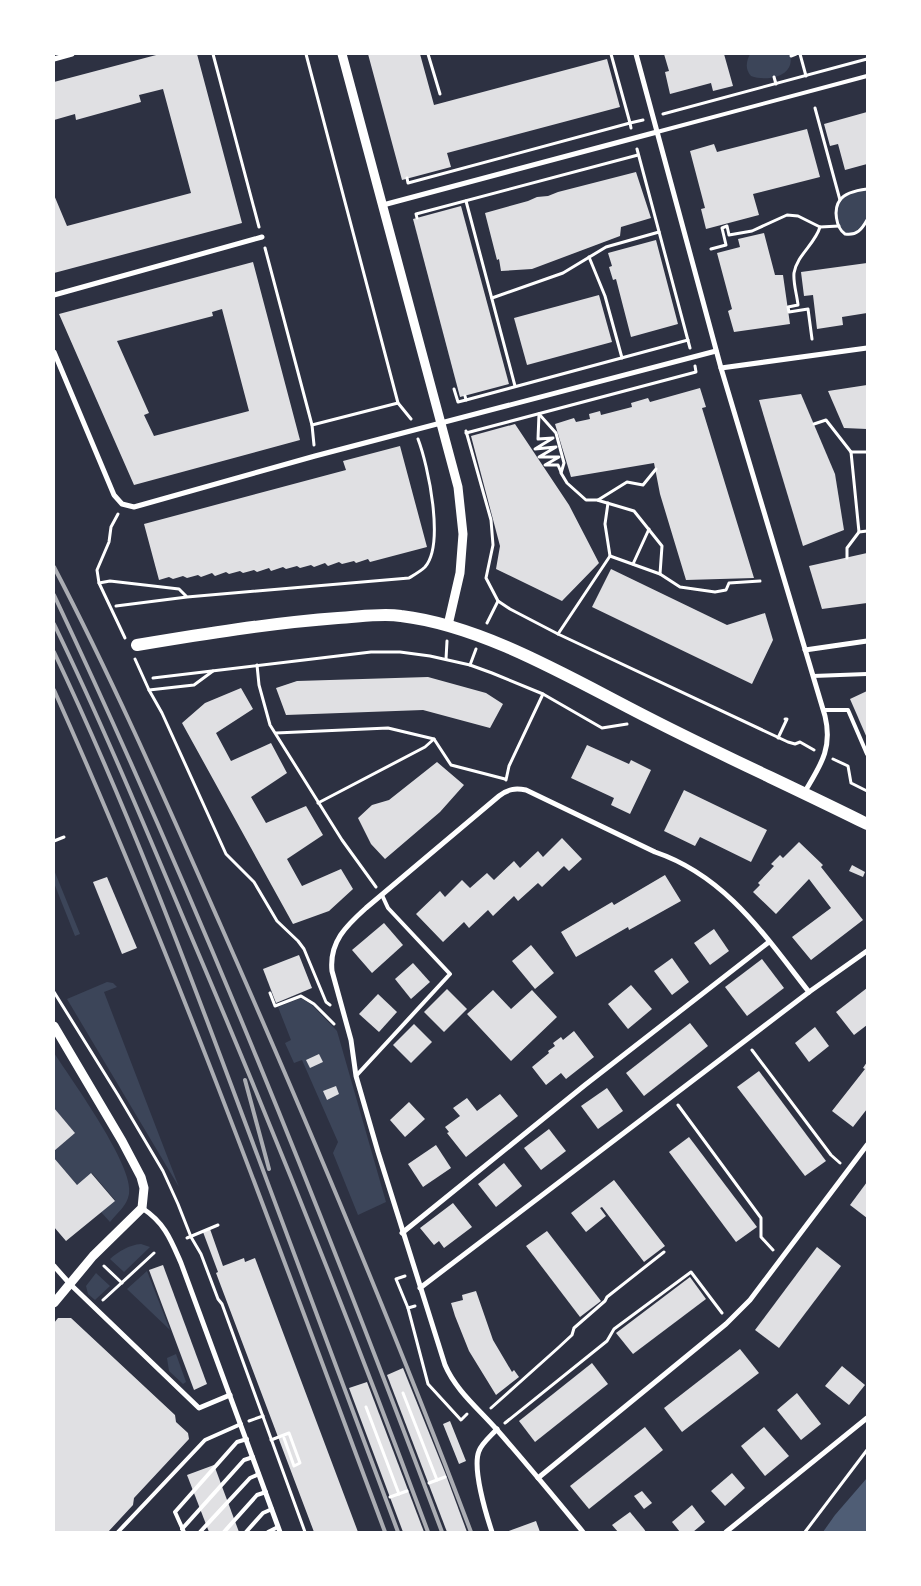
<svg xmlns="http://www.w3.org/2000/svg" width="921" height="1586" font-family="Literata,serif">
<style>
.green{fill:#3c4559}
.water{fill:#4f5d75}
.building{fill:#e0e0e3;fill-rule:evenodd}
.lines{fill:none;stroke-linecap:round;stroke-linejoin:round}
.path{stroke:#fff;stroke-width:3}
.service{stroke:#fff;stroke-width:4}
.minor{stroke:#fff;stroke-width:5}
.tertiary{stroke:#fff;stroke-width:9}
.primary{stroke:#fff;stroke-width:12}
.rail{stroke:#abadb3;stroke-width:4}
</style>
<rect width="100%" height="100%" fill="#2d3142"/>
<g class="green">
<path d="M 750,54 L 790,54 C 796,77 767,82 751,76 C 745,69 746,62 750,54 Z"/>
<polygon points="867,189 867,220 860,231 845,234 838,223 837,209 842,198 847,195"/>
<polygon points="54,870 80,934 75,936 54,883"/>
<polygon points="107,982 113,983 117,987 104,992 179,1187 67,999"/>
<polygon points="301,998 312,1005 337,1031 386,1202 358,1215 333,1153 338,1142 302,1060 294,1063 285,1043 291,1040 278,1007"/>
<path d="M 54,1053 C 71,1079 135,1167 129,1194 C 127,1206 117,1213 110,1222 L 101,1212 L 115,1200 L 92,1173 L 77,1185 L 54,1158 L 54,1151 L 75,1133 L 54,1108 Z"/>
<path d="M 141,1244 L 150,1247 L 124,1272 L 110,1259 C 119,1251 129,1245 141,1244 Z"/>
<polygon points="147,1271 170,1330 127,1289"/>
<polygon points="96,1273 110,1286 95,1300 88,1294 86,1286"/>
<polygon points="176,1354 186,1382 183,1384 169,1371 167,1358"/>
</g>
<polygon class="water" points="867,1478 867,1532 823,1532 835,1515"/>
<g class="building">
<polygon points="160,54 197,54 242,223 54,273 54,195 67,226 191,193 163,89 139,95 141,102 76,120 75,114 54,120 54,82"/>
<polygon points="368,54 420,54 434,105 607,59 620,107 447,153 451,167 402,180"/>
<polygon points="664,54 724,54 733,86 713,91 711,83 670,94 665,72 669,71"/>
<polygon points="867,112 867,164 845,170 838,144 830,146 824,124"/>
<polygon points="807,129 820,177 753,194 759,215 706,229 701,209 705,208 690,151 714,144 717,152"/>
<polygon points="636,172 651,218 621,227 620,236 532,269 501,271 499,259 497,260 485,213 528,201 537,197 548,196 558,192"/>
<polygon points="461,206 509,384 460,397 413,219"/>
<polygon points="764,233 775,275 783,275 790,324 734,332 728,311 732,309 717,253 740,247 738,239"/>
<polygon points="656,240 678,324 631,337 616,279 613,280 609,267 612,266 608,253"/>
<path d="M 253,262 L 300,440 L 134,485 L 59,314 ZM 222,309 L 249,411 L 154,436 L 144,415 L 149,413 L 117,341 L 213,316 L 212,312 Z"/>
<polygon points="867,263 867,313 842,317 843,325 817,329 813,295 804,296 801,272"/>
<polygon points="599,295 612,342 527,365 514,318"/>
<polygon points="867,385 867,429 844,428 828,391"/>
<polygon points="700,388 706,407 702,408 754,578 686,580 660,494 654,463 571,477 555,424 574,418 576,422 590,419 589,414 600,411 601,415 632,407 631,403 648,398 650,402"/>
<polygon points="801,394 835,474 844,530 803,546 759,400"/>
<polygon points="515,424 569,505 599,563 562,601 496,569 500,546 471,436"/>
<polygon points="400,446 427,547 370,562 368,559 356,563 354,561 342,564 339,562 328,566 325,563 314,567 311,565 300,568 297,566 286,569 283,567 271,571 269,568 257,572 254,570 243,573 240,571 229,574 226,572 215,576 212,573 201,577 198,575 187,578 183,576 173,579 169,577 159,580 144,524 346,470 343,461"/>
<polygon points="867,553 867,603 822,609 809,566"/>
<polygon points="611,569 727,625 765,613 773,640 752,684 592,607"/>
<polygon points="428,677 486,693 503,704 490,728 423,710 286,715 276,688 297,681"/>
<polygon points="241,688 253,709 216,733 231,761 271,743 287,773 251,797 266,823 306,806 323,835 287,859 302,886 341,869 353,889 329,911 293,924 182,723 205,703"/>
<polygon points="867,691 867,738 850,699"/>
<polygon points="587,745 629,764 631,760 651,770 630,814 611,805 614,798 571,778"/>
<polygon points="437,762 464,785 440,812 385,859 371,844 358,818 372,805 389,800"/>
<polygon points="684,790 767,830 751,862 700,837 695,846 664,831"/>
<polygon points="562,838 582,859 569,871 564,866 542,887 538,883 518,901 514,896 493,916 488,910 469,928 464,922 443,942 416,914 440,891 445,897 462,880 470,888 487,873 494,880 514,861 520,868 538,851 543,857"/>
<polygon points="799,842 823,865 821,867 863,920 811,960 792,937 831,908 809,879 776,914 753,892 760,885 758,883 774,866 771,864 780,855 783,858"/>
<polygon points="852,865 865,872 863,877 849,871"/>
<polygon points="665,875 681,901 629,930 628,927 576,957 561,932 612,902 614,905"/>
<polygon points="107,877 137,948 122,954 93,882"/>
<polygon points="384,923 403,945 372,973 352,950"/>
<polygon points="714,929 729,951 710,965 694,943"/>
<polygon points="531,945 554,973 535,989 512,961"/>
<polygon points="299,955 312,988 276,1003 263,969"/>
<polygon points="672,958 689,982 672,995 654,971"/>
<polygon points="762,959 784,988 747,1016 725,987"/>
<polygon points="413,963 430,982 411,999 395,979"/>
<polygon points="631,985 652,1009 628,1029 608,1004"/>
<polygon points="867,988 867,1025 854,1035 836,1012"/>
<polygon points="447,989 467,1009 444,1032 424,1012"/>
<polygon points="493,990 511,1009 532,990 557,1017 511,1061 467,1014"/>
<polygon points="378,994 397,1012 379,1032 359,1014"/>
<polygon points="690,1023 708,1046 644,1096 626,1073"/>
<polygon points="414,1024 432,1042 411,1063 393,1045"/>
<polygon points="815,1027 829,1046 809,1062 795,1043"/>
<polygon points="574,1031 594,1057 566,1079 561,1073 546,1085 532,1067 549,1053 548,1051 555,1046 553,1043 561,1037 563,1040"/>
<polygon points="319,1054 323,1062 310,1068 306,1060"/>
<polygon points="867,1062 867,1109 853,1127 832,1111 865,1069 863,1068"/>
<polygon points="759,1071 826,1161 805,1176 737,1087"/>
<polygon points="336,1086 339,1094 327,1100 323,1091"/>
<polygon points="607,1088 623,1111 598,1129 581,1106"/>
<polygon points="500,1094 518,1116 466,1157 447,1133 449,1132 445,1127 460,1116 453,1108 467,1098 477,1111"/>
<polygon points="409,1102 425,1119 405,1137 390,1120"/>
<polygon points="54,1108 75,1133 54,1151"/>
<polygon points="549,1129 566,1151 541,1170 524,1148"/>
<polygon points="689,1137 757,1227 736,1242 669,1152"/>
<polygon points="436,1145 451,1168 423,1187 408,1164"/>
<polygon points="54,1158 77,1185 91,1173 115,1201 66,1241 54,1227"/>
<polygon points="504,1163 522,1186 496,1207 478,1184"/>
<polygon points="614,1180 665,1246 644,1262 602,1207 600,1208 606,1216 586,1232 571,1213"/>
<polygon points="867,1182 867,1218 850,1205"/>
<polygon points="453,1203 472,1227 444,1248 439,1241 434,1245 420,1228"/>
<polygon points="210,1229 223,1266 244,1258 245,1262 255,1258 358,1532 314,1532 216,1273 218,1272 203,1232"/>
<polygon points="547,1231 601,1301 580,1317 526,1246"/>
<polygon points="817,1247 841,1266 779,1348 755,1330"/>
<polygon points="163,1265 207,1384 194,1390 149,1270"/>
<polygon points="690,1277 706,1299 633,1354 616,1333"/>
<polygon points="476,1291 493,1340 512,1372 514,1370 519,1377 496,1395 469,1351 455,1316 451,1303 463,1300 462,1295"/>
<polygon points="58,1318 71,1318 175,1415 176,1422 188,1433 189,1439 134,1498 133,1505 108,1532 54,1532 54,1323"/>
<polygon points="740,1349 759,1373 682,1432 664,1408"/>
<polygon points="592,1363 608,1384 535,1442 519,1421"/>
<polygon points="842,1366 865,1385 849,1405 825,1386"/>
<polygon points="403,1368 446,1475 467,1532 447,1532 387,1375"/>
<polygon points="367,1382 424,1532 403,1532 349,1388"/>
<polygon points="797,1393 821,1424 801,1440 777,1410"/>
<polygon points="450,1421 466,1461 459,1464 443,1424"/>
<polygon points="645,1427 663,1450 589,1509 570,1486"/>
<polygon points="764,1427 789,1456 765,1476 741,1446"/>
<polygon points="214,1465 239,1532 209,1532 187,1475"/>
<polygon points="732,1473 745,1488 725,1506 711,1491"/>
<polygon points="642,1491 652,1503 644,1509 634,1496"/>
<polygon points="692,1505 705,1522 693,1532 680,1532 672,1522"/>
<polygon points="630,1512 644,1529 646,1532 618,1532 612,1525"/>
<polygon points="536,1521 540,1532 506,1532"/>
</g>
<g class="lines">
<g class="path">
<polyline points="213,54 259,227"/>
<polyline points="306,54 398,403 411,419"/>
<polyline points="428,54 440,94"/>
<polyline points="800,54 806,76"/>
<polyline points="791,56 796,54"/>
<polyline points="774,77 776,84"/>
<polyline points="815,108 840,200"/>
<polyline points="663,114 867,59"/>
<polyline points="631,128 630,123 643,120"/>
<polyline points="637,149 690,348"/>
<polyline points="407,178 408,183 630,123 611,54"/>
<path d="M 867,189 C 859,190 845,193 840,200 C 833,209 836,228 845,234 C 857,236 862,229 867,220"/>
<polyline points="466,201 515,386"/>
<polyline points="417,218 416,214 638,155"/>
<polyline points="265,248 312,425 314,445"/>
<polyline points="711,249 726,245 722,228 727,226 729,235 752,231 787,215 798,216 820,227 839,226"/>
<polyline points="589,257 605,296 622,358"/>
<polyline points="492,298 563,273 606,247 659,232"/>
<path d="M 812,339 L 808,309 L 789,312 L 788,307 L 798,305 C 797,295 793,283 794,273 C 797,255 815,244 820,227"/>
<polyline points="454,389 458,402 466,400"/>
<polyline points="465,396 466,400 688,340"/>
<polyline points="539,414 556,433 564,463 561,473 567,483 586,500 597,500 634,511 662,546 660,574"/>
<polyline points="539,414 538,439 553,438 535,449 556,447 539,457 559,457 545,465 558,465 561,472"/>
<polyline points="814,424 826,420 851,452 867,452"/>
<polyline points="312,425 398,403"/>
<polyline points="466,431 491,520 493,545 486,578 498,601 510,609 558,634 788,742 795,744 800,742 814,750"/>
<polyline points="466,433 696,372 695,366"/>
<polyline points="851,452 859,532"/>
<polyline points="598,500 627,482 643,485 656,469"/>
<polyline points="118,514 111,527 109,542 97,570 99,583 125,638"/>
<polyline points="610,556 660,574 680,587 715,592 726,590 729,583 760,581"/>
<polyline points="847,558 847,548 859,532 867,531"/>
<polyline points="633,564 649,529"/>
<polyline points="99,583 110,581 179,589 186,596"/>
<path d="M 116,606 L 187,597 L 409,578 C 414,575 421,571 425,567 C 445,544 428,465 418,439"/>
<polyline points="487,623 498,601"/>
<polyline points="558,634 610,556 605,524 608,503"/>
<polyline points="135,659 149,690 162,713 226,854 254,882 277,921 298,941 304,949 326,1002 330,1005"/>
<polyline points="446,659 447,641"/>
<polyline points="257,665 259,685 270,725 342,840 376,887"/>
<polyline points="470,665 476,649"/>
<polyline points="153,678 371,652 400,652 430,656 470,665 492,673 543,694 602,728 627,724"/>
<polyline points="149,690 194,685 213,671"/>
<polyline points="276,733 388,728 434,739 451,765 505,779"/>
<polyline points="778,738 787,719 785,719"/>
<polyline points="833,759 848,766 851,783 867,791"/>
<polyline points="506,780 509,766 543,694"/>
<polyline points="318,803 425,747 434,739"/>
<polyline points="54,841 64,837"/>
<polyline points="54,992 118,1095 163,1171 178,1204 191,1237 201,1254 218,1299 222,1304 305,1532"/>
<polyline points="270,993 275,1006 301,996 314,1004 334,1024"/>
<polyline points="752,1050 831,1155 840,1163"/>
<polyline points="678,1105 761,1218 761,1237 773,1250"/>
<polyline points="187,1238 218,1225"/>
<polyline points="104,1266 122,1283"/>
<polyline points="405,1276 396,1279 408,1308"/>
<polyline points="103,1300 154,1253"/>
<polyline points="415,1306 408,1308 428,1384 461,1420 467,1414"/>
<polyline points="403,1393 437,1480"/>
<polyline points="366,1407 399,1494"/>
<polyline points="491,1408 558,1348 572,1335 574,1328 605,1301 607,1297 664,1252"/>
<polyline points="249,1421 263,1416"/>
<polyline points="505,1423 607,1341 614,1329 691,1272 722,1313"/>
<polyline points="271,1440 289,1433 300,1463 294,1466 284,1438"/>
<polyline points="429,1483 445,1477"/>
<polyline points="390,1497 407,1491"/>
<polyline points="805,1532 867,1450"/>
</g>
<g class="service">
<polyline points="657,132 867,76"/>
<polyline points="813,676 867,674"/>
<polyline points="824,710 848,710 867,754"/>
<polyline points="356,1076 450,974 388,908 382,895"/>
<polyline points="182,1529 244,1460 253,1457"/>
<polyline points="118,1532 205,1440 241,1424"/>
<polyline points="184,1532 175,1512 237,1442 247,1439"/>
<polyline points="200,1532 250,1478 259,1474"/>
<polyline points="224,1532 257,1495 266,1492"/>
<polyline points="246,1532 263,1513 272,1509"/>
<polyline points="268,1532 278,1527"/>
</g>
<g class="minor">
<path d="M 636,54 L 721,368 L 825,716 C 833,749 820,766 804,793"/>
<polyline points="54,59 72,54"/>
<polyline points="383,205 657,132"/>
<polyline points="54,295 262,237"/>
<polyline points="54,352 114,495 122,504 134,507 315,456 716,351"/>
<polyline points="721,368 867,348"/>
<polyline points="805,650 867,641"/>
<path d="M 142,1208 C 165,1223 171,1240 181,1263 L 280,1532"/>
<polyline points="402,1233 585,1085 769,942"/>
<polyline points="54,1266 70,1284 199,1408 230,1395"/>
<polyline points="420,1288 809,992 867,951"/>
<polyline points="538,1478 726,1324 750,1300 867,1145"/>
<path d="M 492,1532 C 486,1514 472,1468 479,1451 C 482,1443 491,1436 497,1429"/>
<path d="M 583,1532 C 555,1498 527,1464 498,1431 C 480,1410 456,1391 445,1365 L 378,1152 L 356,1076 L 351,1040 L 332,971 C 329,942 346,926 366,908 L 499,796 C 508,789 515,788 526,790 L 655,852 C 726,876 765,936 809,992"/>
<polyline points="726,1532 867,1418"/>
</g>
<g class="tertiary">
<polyline points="342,54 458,487 463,534 460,573 448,625"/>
<polyline points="54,1026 122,1141 141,1177 144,1188 142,1208 93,1256 54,1303"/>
</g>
<path class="primary" d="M 137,645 C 203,634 271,623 338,618 C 359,617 381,613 401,616 C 485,626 574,680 649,718 C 721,755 795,788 867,824"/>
<g class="rail">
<path d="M 54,567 C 115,684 168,806 221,926 C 309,1126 394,1328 471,1532"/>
<path d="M 54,595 C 198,901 323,1215 442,1532"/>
<path d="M 54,624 C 101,721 143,822 185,922 C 271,1123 352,1327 428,1532"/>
<path d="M 54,652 C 125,802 184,958 242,1114 C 294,1253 346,1393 398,1532"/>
<path d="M 54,690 C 177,965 280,1250 385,1532"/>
<polyline points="245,1080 269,1169"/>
</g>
</g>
<rect width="921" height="1586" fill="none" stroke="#ffffff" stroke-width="110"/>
</svg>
